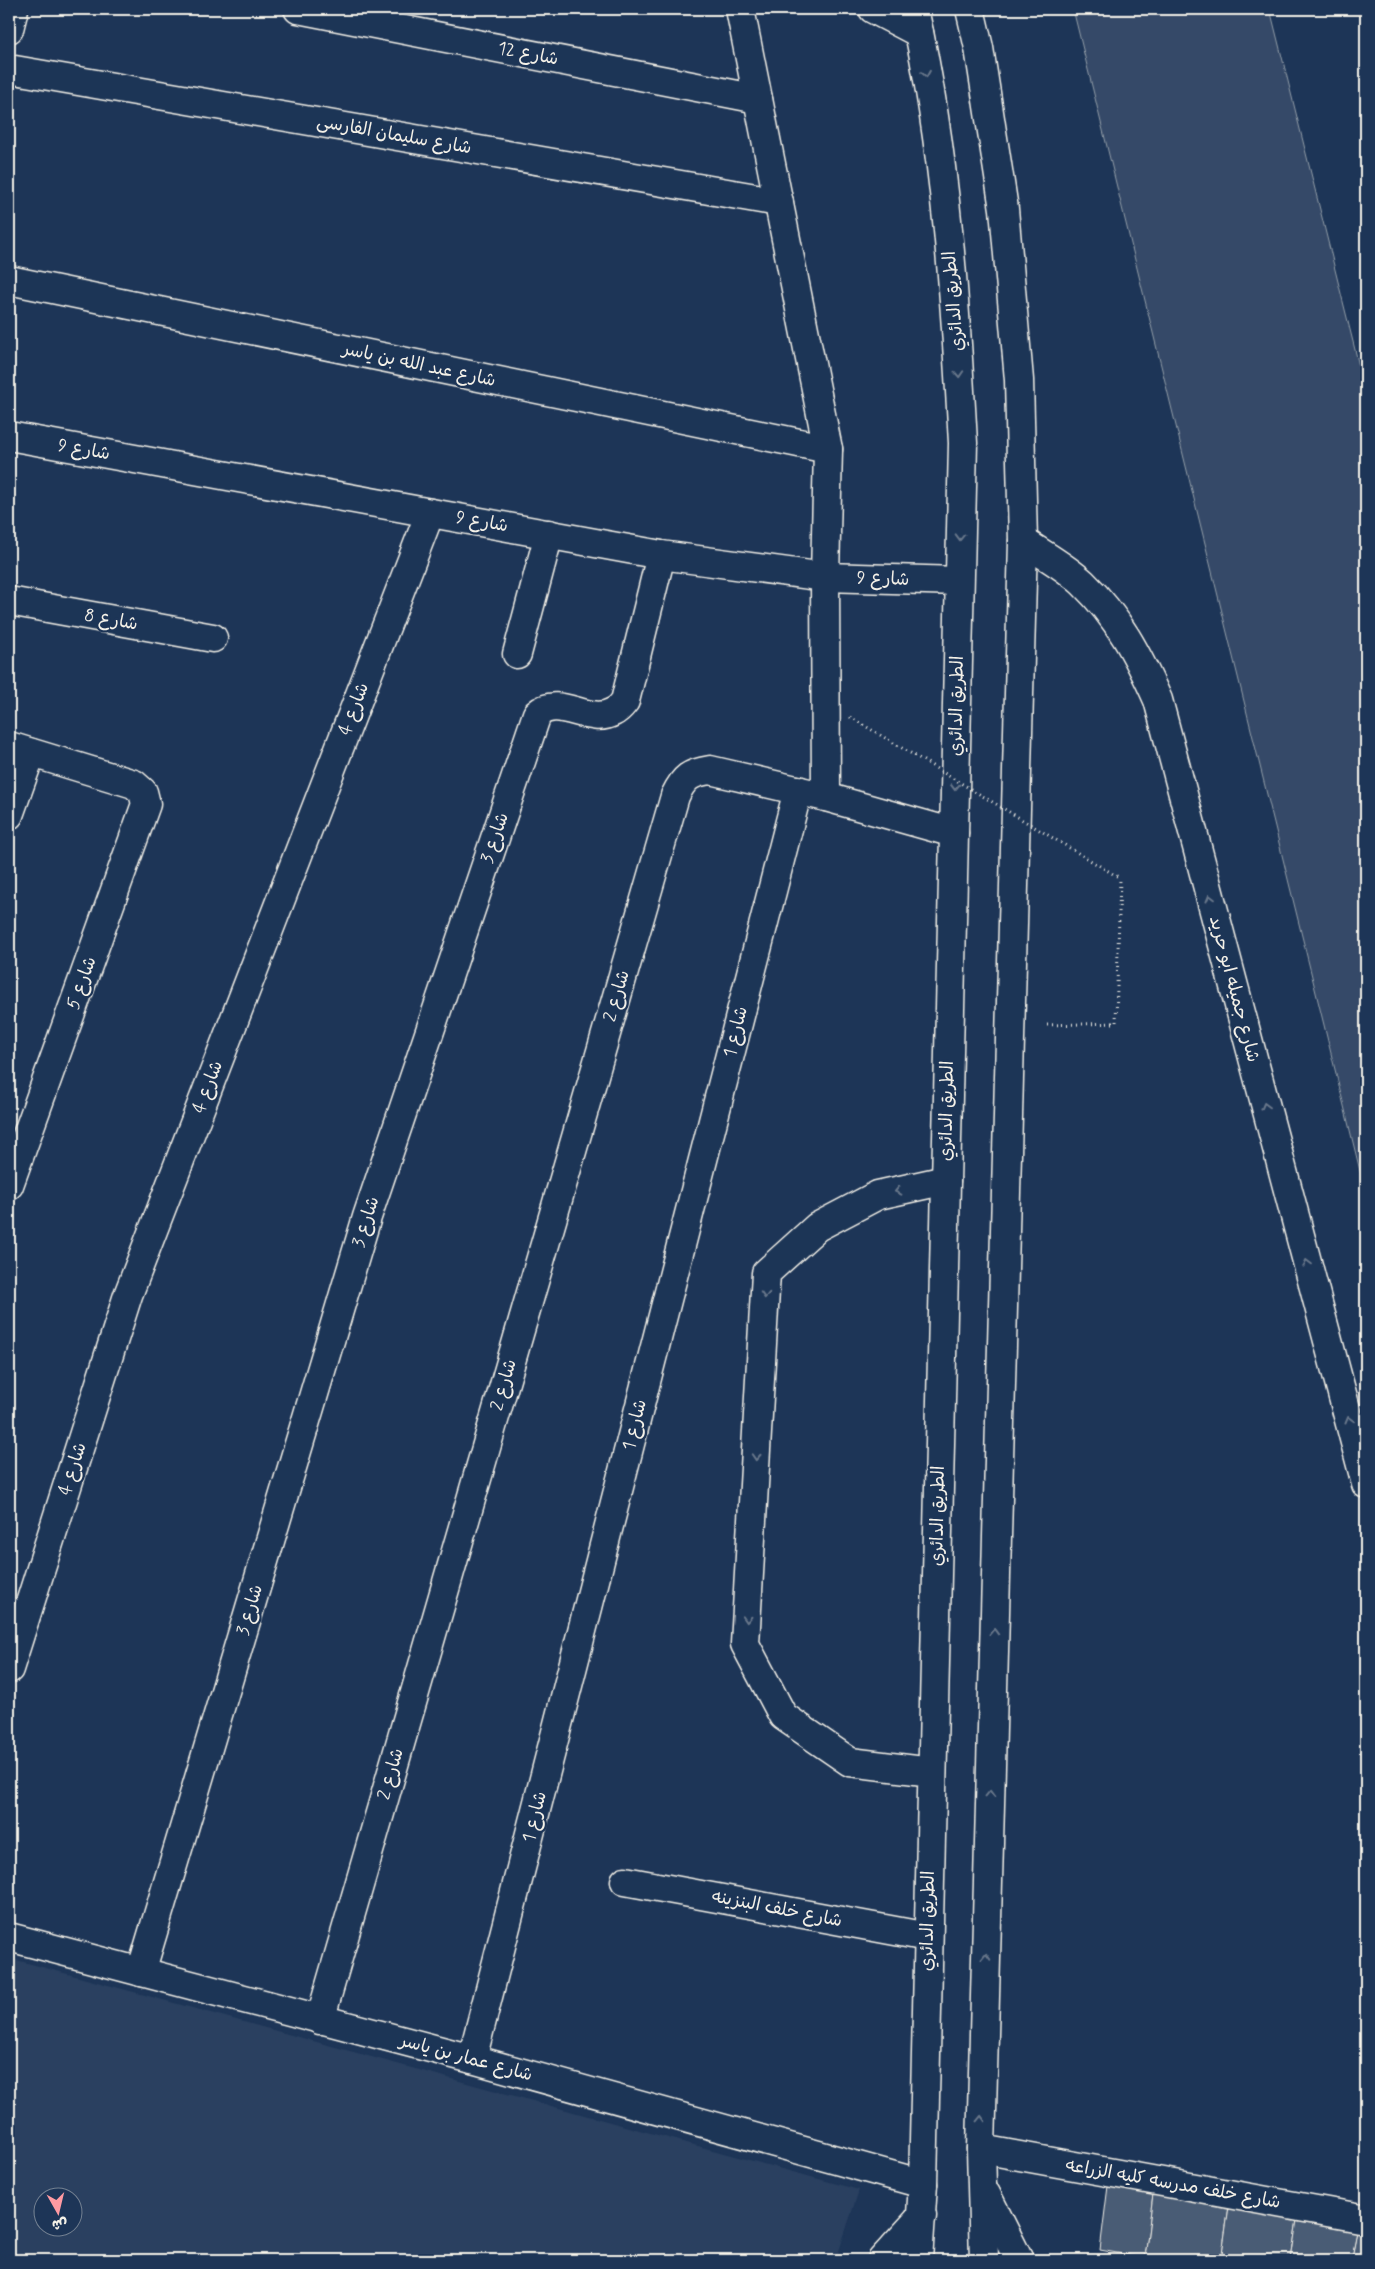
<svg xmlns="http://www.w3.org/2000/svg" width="1375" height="2269" font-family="Mynerve,'Playpen Sans Arabic',sans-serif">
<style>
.built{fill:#2a4060;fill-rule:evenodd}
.green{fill:#354a67;stroke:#949ea8}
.building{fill:#485b74;stroke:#f4f1e8}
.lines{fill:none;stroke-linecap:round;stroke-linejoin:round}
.minor-casing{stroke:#f4f1e8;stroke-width:31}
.major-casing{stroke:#f4f1e8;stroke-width:31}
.path{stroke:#f4f1e8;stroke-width:3;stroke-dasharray:1 4;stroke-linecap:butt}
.minor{stroke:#1d3557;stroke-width:28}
.major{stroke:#1d3557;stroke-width:28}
.path-bridge{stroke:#f4f1e8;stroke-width:3;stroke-dasharray:1 4;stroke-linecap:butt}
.oneway{stroke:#68778a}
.labels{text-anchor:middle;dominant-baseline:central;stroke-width:4.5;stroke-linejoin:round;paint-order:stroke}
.street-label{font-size:18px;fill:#f4f1e8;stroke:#1d3557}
</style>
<rect width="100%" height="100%" fill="#1d3557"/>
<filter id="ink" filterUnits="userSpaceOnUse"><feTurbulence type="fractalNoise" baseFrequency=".02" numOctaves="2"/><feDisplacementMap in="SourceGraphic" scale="10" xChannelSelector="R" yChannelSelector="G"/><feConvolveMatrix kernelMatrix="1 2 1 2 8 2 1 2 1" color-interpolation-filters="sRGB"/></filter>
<g filter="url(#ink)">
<path class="built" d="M 9,1958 L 859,2190 L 836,2260 L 9,2260 ZM 42,2196 L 72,2196 L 72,2226 L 42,2226 Z"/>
<polygon class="green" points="1073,9 1270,9 1366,394 1366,1195"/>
<g class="building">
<polygon points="1109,2178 1154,2186 1145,2258 1100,2250"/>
<polygon points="1154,2186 1230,2200 1221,2260 1159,2260 1145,2258"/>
<polygon points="1230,2200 1298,2213 1291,2260 1221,2260"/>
<polygon points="1298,2213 1358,2224 1352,2260 1291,2260"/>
<polygon points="1358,2224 1366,2226 1366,2260 1352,2260"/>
<polygon points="1121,2254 1145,2258 1159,2260 1120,2260"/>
</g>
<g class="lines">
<defs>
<g id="minor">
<polyline points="298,9 758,99"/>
<polyline points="740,9 828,449 825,577 826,797"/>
<polyline points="873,9 919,33"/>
<polyline points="9,29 14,9"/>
<polyline points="9,69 779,202"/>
<polyline points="9,280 828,449"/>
<polyline points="9,436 661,555 825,577 959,581"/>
<path d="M 1023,541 C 1042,554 1066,567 1083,583 C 1118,617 1138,655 1158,700 L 1366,1484"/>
<polyline points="9,601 213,638"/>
<polyline points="517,654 549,534"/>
<polyline points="9,746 134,784 143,792 146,804 9,1185"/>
<polyline points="9,815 31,753"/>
<polyline points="9,1669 128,1295 430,513"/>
<polyline points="932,1772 850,1762 783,1716 745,1644 766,1273 817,1227 878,1195 946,1180"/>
<polyline points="625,1881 928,1937"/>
<polyline points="9,1937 472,2059 923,2184"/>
<path d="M 141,1972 L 367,1217 L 537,714 C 559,694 589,726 613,712 C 618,710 622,705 625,701 L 661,555"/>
<path d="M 320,2020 L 675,796 C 684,777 690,773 710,770 L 826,797 L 954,833"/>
<polyline points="472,2059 798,790"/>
<polyline points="981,2149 1366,2219"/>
</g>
<g id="major">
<path d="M 914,9 C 946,151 955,298 963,443 L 923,2184 L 918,2260"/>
<polyline points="970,9 979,48 1004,209 1019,380 1023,541 981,2149 984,2260"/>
<polyline points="986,2194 1019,2260"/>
<polyline points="882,2260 922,2216"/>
</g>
</defs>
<use href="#minor" class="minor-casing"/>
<use href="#major" class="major-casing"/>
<polyline class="path" points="1047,1025 1116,1023 1120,878"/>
<use href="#minor" class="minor"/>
<use href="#major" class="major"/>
<polyline class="path-bridge" points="850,717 1120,878"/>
</g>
<defs><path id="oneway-chevron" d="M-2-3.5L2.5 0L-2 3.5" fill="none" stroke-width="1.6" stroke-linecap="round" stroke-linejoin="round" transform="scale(1.25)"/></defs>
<g class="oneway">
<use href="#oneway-chevron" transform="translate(926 74) rotate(81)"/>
<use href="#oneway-chevron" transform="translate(959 374) rotate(87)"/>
<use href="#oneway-chevron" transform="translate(960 537) rotate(91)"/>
<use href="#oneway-chevron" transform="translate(955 787) rotate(91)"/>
<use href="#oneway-chevron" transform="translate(1210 898) rotate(-105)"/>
<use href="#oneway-chevron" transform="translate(1265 1106) rotate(-105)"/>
<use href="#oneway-chevron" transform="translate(898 1191) rotate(167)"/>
<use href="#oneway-chevron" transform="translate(1307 1263) rotate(-105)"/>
<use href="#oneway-chevron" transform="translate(765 1295) rotate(93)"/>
<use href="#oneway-chevron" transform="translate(1349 1420) rotate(-105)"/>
<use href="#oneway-chevron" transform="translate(756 1457) rotate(93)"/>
<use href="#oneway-chevron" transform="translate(747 1619) rotate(93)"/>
<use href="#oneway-chevron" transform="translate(994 1632) rotate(-88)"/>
<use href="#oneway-chevron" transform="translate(990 1794) rotate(-88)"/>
<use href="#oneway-chevron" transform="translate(986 1957) rotate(-88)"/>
<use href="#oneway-chevron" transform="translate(981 2119) rotate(-88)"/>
</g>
</g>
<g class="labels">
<g class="street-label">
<text transform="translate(528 54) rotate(11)">شارع 12</text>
<text transform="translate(394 135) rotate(10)">شارع سليمان الفارسى</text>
<text transform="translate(954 301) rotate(-95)">الطريق الدائري</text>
<text transform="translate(419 365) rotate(12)">شارع عبد الله بن ياسر</text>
<text transform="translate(84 450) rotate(10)">شارع 9</text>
<text transform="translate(482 522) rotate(10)">شارع 9</text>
<text transform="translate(883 579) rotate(2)">شارع 9</text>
<text transform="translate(111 620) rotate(10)">شارع 8</text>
<text transform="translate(957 706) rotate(-89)">الطريق الدائري</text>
<text transform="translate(354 709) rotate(-69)">شارع 4</text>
<text transform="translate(495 838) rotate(-71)">شارع 3</text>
<text transform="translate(82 983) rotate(-70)">شارع 5</text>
<text transform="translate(1234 989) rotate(75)">شارع جميله ابو حريد</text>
<text transform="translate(617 996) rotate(-74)">شارع 2</text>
<text transform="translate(736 1032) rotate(-76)">شارع 1</text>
<text transform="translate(208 1087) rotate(-69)">شارع 4</text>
<text transform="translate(947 1111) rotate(-89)">الطريق الدائري</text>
<text transform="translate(366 1222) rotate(-72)">شارع 3</text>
<text transform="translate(504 1385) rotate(-74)">شارع 2</text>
<text transform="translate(635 1425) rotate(-76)">شارع 1</text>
<text transform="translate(73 1469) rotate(-72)">شارع 4</text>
<text transform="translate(938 1516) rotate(-89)">الطريق الدائري</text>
<text transform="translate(250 1610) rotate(-73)">شارع 3</text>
<text transform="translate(391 1774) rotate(-74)">شارع 2</text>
<text transform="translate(535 1817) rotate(-76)">شارع 1</text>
<text transform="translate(777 1909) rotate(11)">شارع خلف البنزينه</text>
<text transform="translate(928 1921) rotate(-89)">الطريق الدائري</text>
<text transform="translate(466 2058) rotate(15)">شارع عمار بن ياسر</text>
<text transform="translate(1173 2184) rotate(10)">شارع خلف مدرسه كليه الزراعه</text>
</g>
</g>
<rect width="1375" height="2269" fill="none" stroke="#1d3557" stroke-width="30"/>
<rect x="15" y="15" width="1345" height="2239" fill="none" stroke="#f4f1e8" stroke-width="2" filter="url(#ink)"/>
<g transform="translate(58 2212) rotate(172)"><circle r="24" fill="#1d3557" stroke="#738091"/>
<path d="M0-4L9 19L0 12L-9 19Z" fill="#ff9aa2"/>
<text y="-8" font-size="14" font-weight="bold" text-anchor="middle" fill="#f4f1e8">ش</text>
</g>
</svg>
